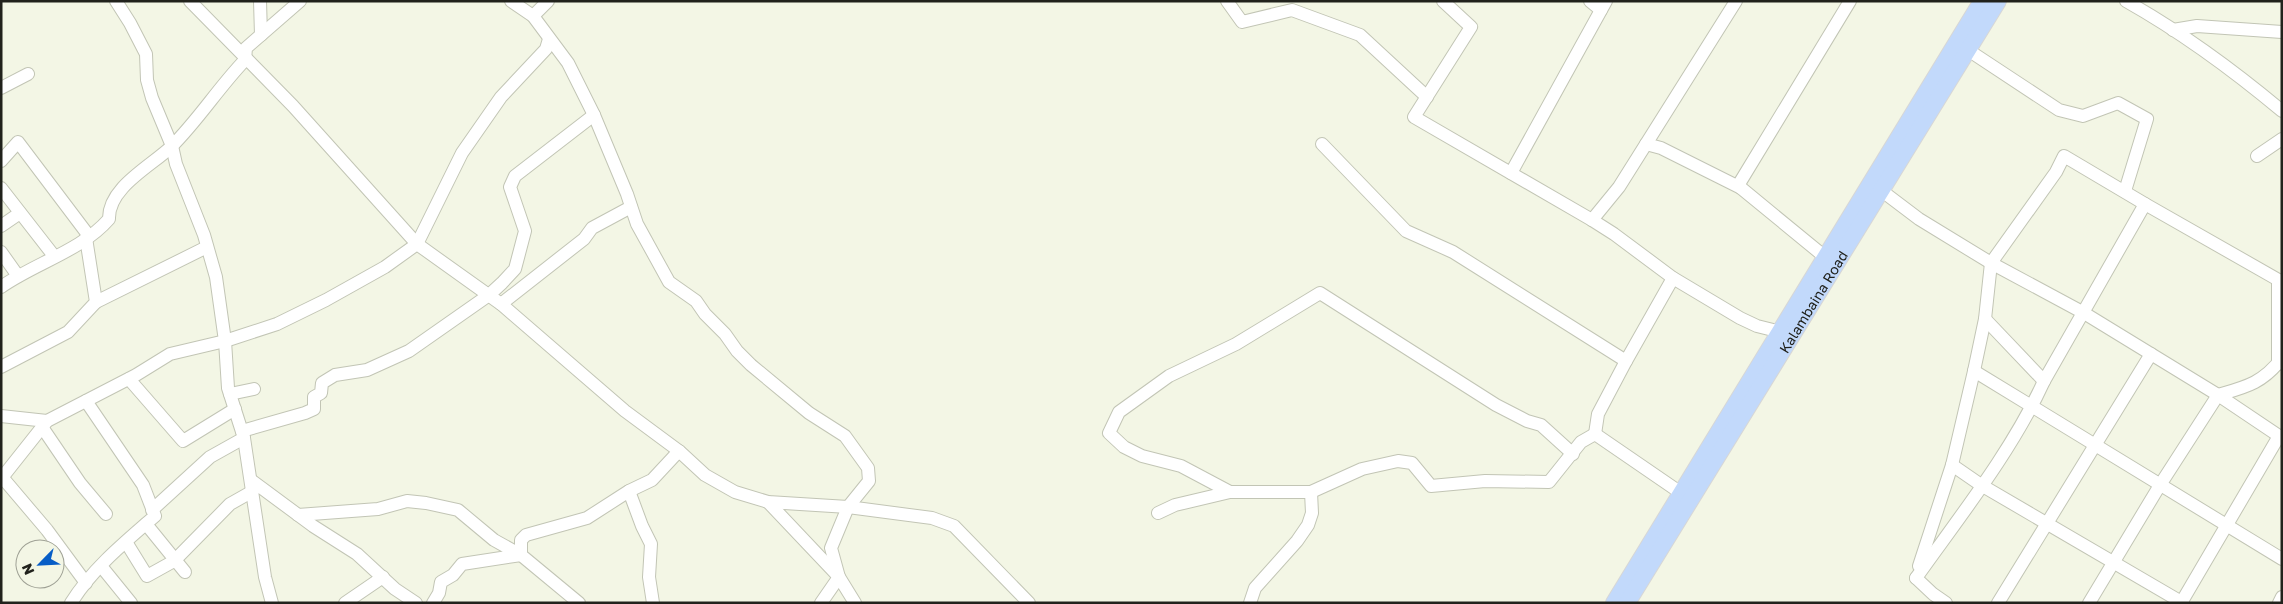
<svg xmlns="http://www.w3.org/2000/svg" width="2283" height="604" font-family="'Golos Text',sans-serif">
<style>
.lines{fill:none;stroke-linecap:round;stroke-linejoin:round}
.minor-casing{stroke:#c2c5b5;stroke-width:14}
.major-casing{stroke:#d7d7d6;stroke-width:18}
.minor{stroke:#fff;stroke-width:12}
.major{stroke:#c2d9fb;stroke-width:16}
.labels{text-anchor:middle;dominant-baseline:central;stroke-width:5;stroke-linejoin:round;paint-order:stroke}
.street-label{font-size:14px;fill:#21221c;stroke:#f3f6e5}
</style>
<rect width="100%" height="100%" fill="#f3f6e5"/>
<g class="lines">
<defs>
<g id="minor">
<polyline points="116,1 130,23 146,54 147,80 152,98 172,146 176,164 204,235 216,277 225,341 228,388 244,438 265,577 272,603"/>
<polyline points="190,1 293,106 417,244 501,304 625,411 679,451 705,475 735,492 768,502 848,507 932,518 954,526 1029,603"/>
<polyline points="260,1 261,35"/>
<polyline points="511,1 533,16 568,63 594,115 627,194 637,224 669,282 696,301 705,314 725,334 737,351 751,365 809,413 845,436 868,468 869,481 848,507 831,548 839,577 821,603"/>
<polyline points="1227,1 1242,22 1292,10 1360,35 1427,97"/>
<polyline points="1443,1 1471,27 1414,117 1592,220 1614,234 1673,278 1740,318 1757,326 1773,330 1778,334"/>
<polyline points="1590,1 1601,10"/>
<path d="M 2126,1 C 2181,32 2233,70 2282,111"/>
<polyline points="533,16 548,1"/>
<polyline points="2173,30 2197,26 2282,32"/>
<polyline points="1968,50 2059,110 2083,116 2118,103 2147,119 2125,191"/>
<polyline points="1,88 28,74"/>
<polyline points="1322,144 1406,231 1453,252 1626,361 1673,278"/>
<polyline points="1646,144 1661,148 1741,188"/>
<polyline points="2257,156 2282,139"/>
<polyline points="1,161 18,142 89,236"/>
<polyline points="1511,173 1606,1"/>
<polyline points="1,188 54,256"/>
<polyline points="1882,191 1919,219 1991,263 2084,313 2218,395 2282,438"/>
<polyline points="1592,220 1619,187 1736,1"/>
<polyline points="1,226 20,213"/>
<polyline points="1,252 18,276"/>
<polyline points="1825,257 1741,188 1739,184 1850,1"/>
<path d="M 1,287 C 35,263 81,251 109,219 C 108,187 153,165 172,146 C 199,119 219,87 245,60 L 246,48 L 300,1"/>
<polyline points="96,302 207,247"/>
<polyline points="501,304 584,239 592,228 631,207"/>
<polyline points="1985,319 2044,381"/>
<polyline points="2278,364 2278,280"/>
<polyline points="1,367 68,332 96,302 86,238"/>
<polyline points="1974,371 2282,559"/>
<polyline points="129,379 183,441 235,409"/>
<polyline points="230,394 254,389"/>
<polyline points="1,416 47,421"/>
<polyline points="42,427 80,483 106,514"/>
<polyline points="242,431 305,413 314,409 314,397 321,393 322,383 335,375 367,370 409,351 489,295 502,283 515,269 525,231 510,187 515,176 594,115"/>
<polyline points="1595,434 1598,414 1626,361"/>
<polyline points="1952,465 1981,485 2183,603"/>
<polyline points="2,477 47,530 86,583"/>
<polyline points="1,479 47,421 136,375 170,354 225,341 277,324 326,300 385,267 417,244 462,153 501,97 546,49 549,39"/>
<polyline points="251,480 313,526 357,554 395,589 416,603"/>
<polyline points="629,491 642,526 651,544 649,577 653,603"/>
<polyline points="1230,492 1181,466 1142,456 1124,447 1109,433 1119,412 1169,376 1236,344 1320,293 1496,405 1527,421 1541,425 1573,454"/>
<polyline points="768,502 839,577 855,603"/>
<polyline points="152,510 210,457 244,438"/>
<polyline points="1158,513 1175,505 1230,492 1311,492 1362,469 1398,461 1412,463 1431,486 1485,481 1549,482 1581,442 1595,434 1681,493"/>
<polyline points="298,515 378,509 407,501 426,503 458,510 494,540 521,555 462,564 453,575 441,582 439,593 433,603"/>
<polyline points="146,524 185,572"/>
<polyline points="126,542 147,576 174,561 230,504 253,491"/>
<polyline points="101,566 131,603"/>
<polyline points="1919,566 1952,465 1974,371 1985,319 1991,263 2056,172 2064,156 2145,204"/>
<path d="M 1916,578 C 1960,516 2012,451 2044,381 L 2145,204 L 2282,282"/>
<polyline points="1916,578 1933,594 1946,603"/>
<path d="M 71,603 C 92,569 125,542 155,516 L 143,485 L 86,401"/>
<polyline points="345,603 383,577"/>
<polyline points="579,603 521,555 521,540 526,535 587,518 629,491 652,480 679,451"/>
<polyline points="1250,603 1255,588 1297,541 1308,525 1312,513 1311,492"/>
<polyline points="1998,603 2151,354"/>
<path d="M 2089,603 L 2160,485 L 2218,395 C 2246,387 2263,383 2282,358"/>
<polyline points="2181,603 2279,436"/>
<polyline points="2279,603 2282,597"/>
</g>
<g id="major">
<polyline points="1614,603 1982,1"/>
<path id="s1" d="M 1627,603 L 1998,1"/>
</g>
</defs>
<use href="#minor" class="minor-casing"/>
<use href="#major" class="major-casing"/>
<use href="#minor" class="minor"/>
<use href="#major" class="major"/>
</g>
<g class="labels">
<g class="street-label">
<text stroke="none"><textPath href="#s1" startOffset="354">Kalambaina Road</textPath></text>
</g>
</g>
<rect width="2283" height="604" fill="none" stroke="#21221c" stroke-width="5"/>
<g transform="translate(40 564) rotate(246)"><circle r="24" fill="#f3f6e5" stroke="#9fa195"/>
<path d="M0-4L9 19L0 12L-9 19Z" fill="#075dc6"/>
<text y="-8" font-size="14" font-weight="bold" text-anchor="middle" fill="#21221c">N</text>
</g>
</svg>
